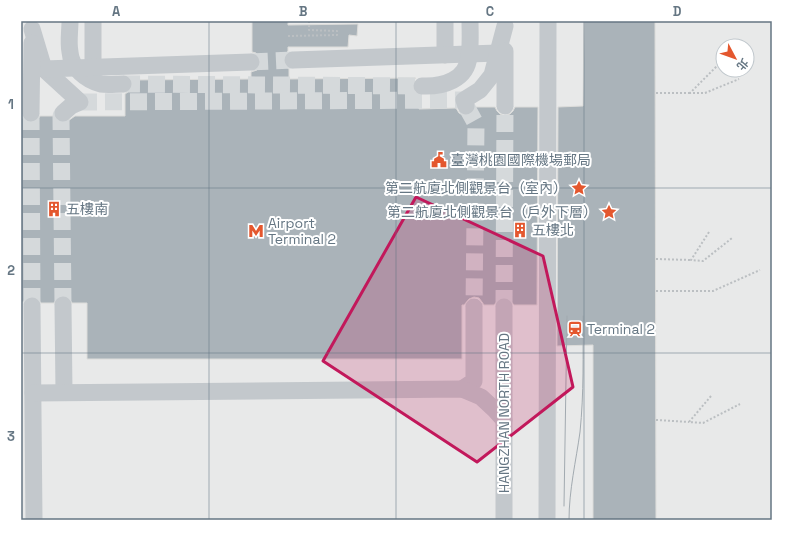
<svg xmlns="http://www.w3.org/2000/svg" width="793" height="541" font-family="'Space Grotesk','Noto Sans TC',sans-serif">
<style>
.built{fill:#e8e9e9;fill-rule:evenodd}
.building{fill:#aab3b9;stroke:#dcdcda}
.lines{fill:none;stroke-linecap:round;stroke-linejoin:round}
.minor-tunnel{stroke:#d5d9db;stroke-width:17;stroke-dasharray:17 8;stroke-linecap:butt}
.path{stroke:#bbbfc2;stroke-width:2;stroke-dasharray:2 2;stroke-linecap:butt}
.minor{stroke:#c3c8cc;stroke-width:17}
.tram{stroke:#a2aab0;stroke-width:1}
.marked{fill:#c2185b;fill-opacity:0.2;stroke:#c2185b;stroke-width:3;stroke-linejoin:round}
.grid{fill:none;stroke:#657683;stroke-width:1;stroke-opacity:0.55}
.labels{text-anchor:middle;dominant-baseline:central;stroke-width:4;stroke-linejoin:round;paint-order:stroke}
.poi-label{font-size:14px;fill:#657683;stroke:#fff;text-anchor:start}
.street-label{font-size:14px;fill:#657683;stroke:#fff}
.neatline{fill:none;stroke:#657683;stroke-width:1.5}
.grid-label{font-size:13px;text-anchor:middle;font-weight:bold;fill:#657683}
</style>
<rect width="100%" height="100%" fill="#fafaf8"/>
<path class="built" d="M 21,21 L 772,21 L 772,520 L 21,520 ZM 723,46 L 747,46 L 747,70 L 723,70 Z"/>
<g class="building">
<polygon points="252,21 288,21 288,25 358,24 357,36 349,35 348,47 288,47 288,51 284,55 283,60 284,65 289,69 289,79 416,78 413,81 412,86 414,91 419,95 419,109 456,108 459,113 464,116 470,115 473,113 476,107 495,107 497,111 500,114 505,116 510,114 513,111 515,107 538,107 537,305 514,305 509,299 504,297 499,299 494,305 484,305 482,302 479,298 474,297 469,299 464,305 462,305 462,359 87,359 87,303 72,303 68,297 63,295 58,297 54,303 41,303 37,298 32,296 27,297 23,302 21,302 21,117 26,121 31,123 36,122 40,116 54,116 56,120 59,122 65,123 75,116 125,116 125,94 128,92 132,88 133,84 132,80 251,79 251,72 257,70 260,67 261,62 259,56 256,53 252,52"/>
<polygon points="584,21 655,21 656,520 593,520 593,345 557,346 558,107 583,106"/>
</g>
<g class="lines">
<g class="minor-tunnel">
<polyline points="251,62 293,60"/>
<polyline points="123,84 422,86"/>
<polyline points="80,102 464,100"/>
<polyline points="466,106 476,124 474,307"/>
<polyline points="31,113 32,306"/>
<polyline points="63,305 61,116 63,113"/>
<polyline points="504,307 505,106"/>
</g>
<g class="path">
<polyline points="288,36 337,35 337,31 309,30 309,21"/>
<polyline points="719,64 690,93 705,93 739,79"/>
<polyline points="656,93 690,93"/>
<polyline points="709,232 691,260 703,261 732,238"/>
<polyline points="656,259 691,260"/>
<polyline points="656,291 713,291 760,270"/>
<polyline points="711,396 689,422 703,423 740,404"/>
<polyline points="656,420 689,422"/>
</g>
<g class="minor">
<path d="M 70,21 C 70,31 68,42 70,52 C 71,68 86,80 101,84 C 108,85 116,84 123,84"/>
<polyline points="93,21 93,67"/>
<polyline points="445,21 445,55"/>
<polyline points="32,29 44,69 80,102 71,106 63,113"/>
<polyline points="293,60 498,53"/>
<polyline points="44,69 251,62"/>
<path d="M 422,86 C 443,87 467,80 469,56 C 471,44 470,32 470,21"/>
<polyline points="466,106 464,100 480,90 492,75 505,26"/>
<polyline points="505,106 505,51"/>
<polyline points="31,113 32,43"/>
<polyline points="63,305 64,392"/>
<polyline points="32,306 34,520"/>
<polyline points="462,389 474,381 474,307"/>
<polyline points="33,393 462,389 481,397 495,410 504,420"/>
<polyline points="504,520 504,307"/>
<polyline points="547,520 548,21"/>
</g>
<g class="tram">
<polyline points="564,506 567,316"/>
<path d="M 569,520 C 569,490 576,461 580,432 C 584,393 583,355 583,316"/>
</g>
</g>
<path class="marked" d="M 416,197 L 543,256 L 573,387 L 477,462 L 323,361 Z"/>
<path class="grid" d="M 209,21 L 209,520M 396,21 L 396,520M 584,21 L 584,520M 21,188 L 772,188M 21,353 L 772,353"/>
<defs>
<symbol id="civic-bare" viewBox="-9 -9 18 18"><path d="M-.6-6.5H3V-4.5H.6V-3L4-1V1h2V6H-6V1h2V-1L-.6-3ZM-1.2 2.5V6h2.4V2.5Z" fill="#e4572e" stroke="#fff" stroke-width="2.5" paint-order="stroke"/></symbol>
<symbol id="sight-bare" viewBox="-9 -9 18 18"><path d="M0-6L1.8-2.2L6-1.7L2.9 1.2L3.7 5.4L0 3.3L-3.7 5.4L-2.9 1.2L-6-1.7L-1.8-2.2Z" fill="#e4572e" stroke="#fff" stroke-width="2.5" paint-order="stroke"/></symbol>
<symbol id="building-bare" viewBox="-9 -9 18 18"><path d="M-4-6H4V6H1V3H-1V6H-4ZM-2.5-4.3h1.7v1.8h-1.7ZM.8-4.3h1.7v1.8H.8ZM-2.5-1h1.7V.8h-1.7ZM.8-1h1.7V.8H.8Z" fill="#e4572e" stroke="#fff" stroke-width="2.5" paint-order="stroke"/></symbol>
<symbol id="metro-bare" viewBox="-9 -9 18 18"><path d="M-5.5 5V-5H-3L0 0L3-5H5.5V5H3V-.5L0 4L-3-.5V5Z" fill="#e4572e" stroke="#fff" stroke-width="2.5" paint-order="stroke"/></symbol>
<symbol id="station-bare" viewBox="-9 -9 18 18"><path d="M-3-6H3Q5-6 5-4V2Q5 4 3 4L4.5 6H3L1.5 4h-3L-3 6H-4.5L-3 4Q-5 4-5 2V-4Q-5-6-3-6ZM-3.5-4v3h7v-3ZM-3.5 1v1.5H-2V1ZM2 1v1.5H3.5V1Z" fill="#e4572e" stroke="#fff" stroke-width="2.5" paint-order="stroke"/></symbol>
</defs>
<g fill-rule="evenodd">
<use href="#civic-bare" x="428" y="149" width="22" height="22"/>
<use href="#sight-bare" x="568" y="177" width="22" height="22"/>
<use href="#building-bare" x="43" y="198" width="22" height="22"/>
<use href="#sight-bare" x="598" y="201" width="22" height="22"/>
<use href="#building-bare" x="509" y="219" width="22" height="22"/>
<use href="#metro-bare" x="245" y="220" width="22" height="22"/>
<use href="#station-bare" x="564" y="318" width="22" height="22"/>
</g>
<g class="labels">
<g class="poi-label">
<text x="451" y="160">臺灣桃園國際機場郵局</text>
<text x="567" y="188" text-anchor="end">第二航廈北側觀景台（室內）</text>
<text x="66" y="209">五樓南</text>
<text x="597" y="212" text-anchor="end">第二航廈北側觀景台（戶外下層）</text>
<text x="268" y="223">Airport<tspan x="268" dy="16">Terminal 2</tspan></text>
<text x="532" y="230">五樓北</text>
<text x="587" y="329">Terminal 2</text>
</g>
<g class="street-label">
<text transform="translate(504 413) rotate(-90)">HANGZHAN NORTH ROAD</text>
</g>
</g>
<rect width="793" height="541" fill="none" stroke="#ffffff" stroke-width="44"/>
<g transform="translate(735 58) rotate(131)"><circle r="19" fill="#ffffff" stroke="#c1c8cd"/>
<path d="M0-3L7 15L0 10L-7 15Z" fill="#e4572e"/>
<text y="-6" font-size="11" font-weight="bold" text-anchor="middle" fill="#657683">北</text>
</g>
<rect x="22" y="22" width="749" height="497" class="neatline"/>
<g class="grid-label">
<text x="116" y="16">A</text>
<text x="303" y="16">B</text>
<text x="490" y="16">C</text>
<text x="677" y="16">D</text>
<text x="11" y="109">1</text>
<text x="11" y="275">2</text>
<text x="11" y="441">3</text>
</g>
</svg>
